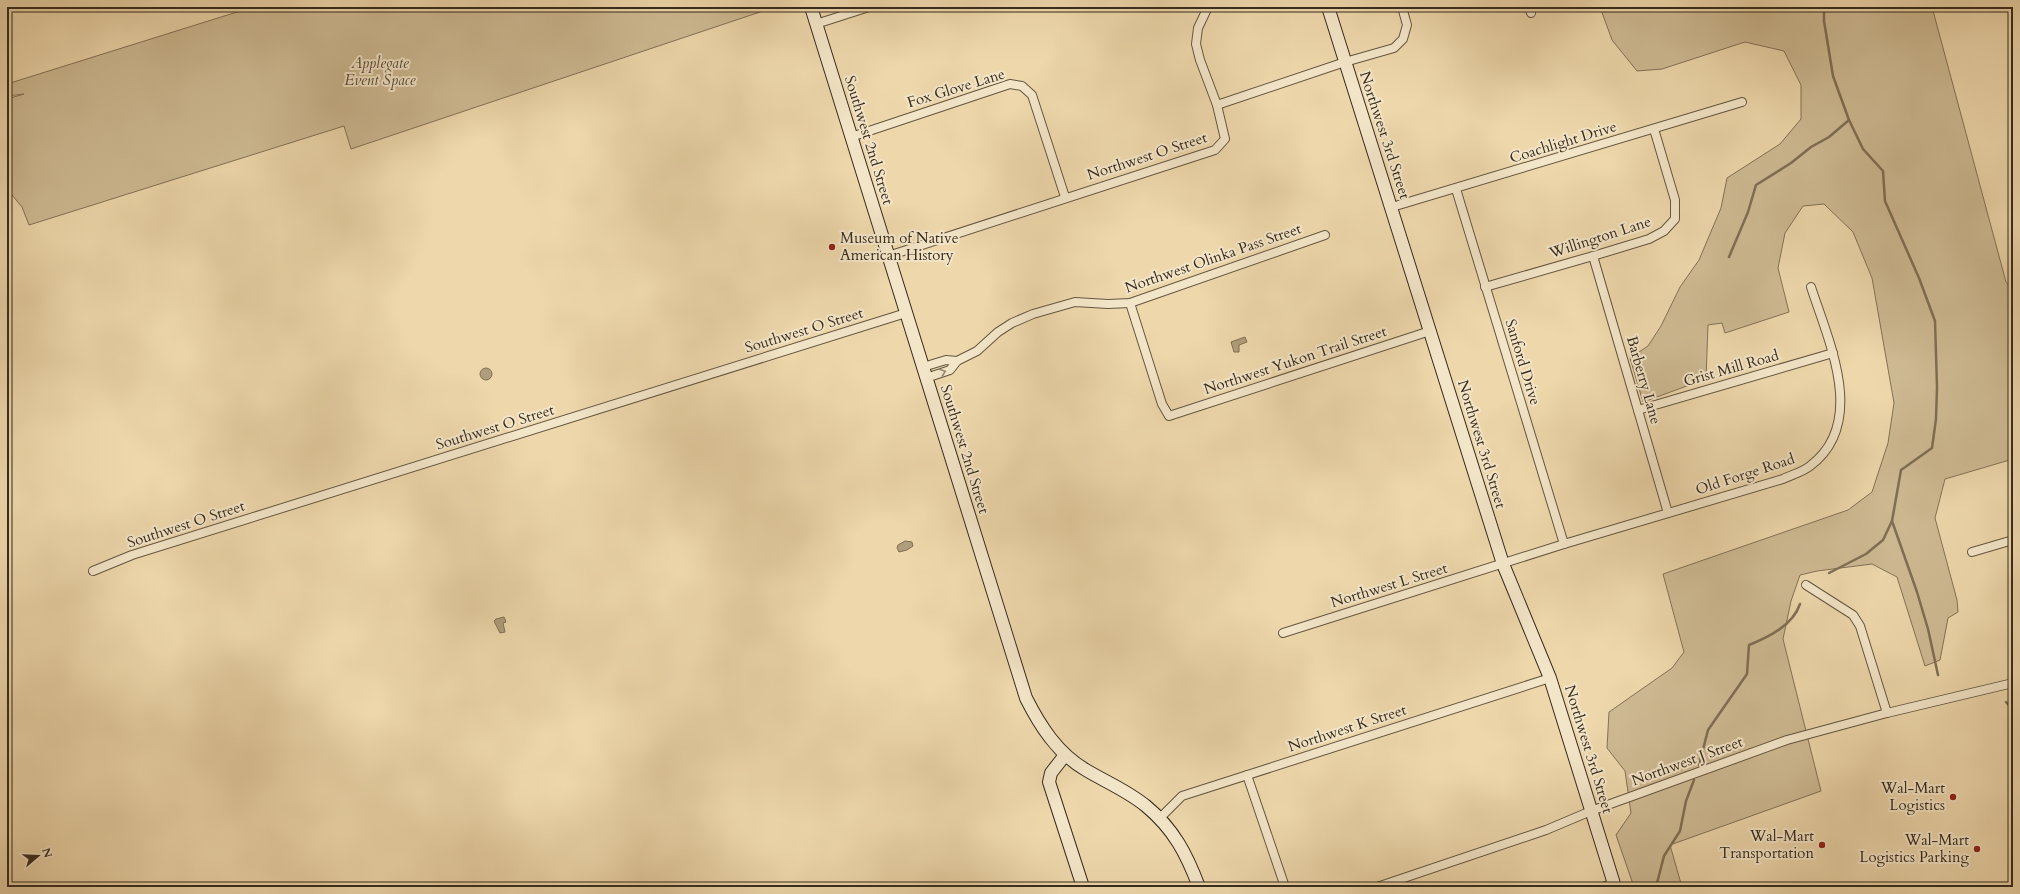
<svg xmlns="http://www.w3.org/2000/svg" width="2020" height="894" font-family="Cardo,serif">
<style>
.green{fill:#ceba93;stroke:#827258}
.water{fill:#af9d7b;stroke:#7f6f55}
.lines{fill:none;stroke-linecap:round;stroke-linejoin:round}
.stream{stroke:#7f6f55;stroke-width:2.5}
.street-casing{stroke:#645640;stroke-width:10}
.secondary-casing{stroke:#372b1d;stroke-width:14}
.street{stroke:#f3e5c8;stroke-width:8}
.secondary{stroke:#f3e5c8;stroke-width:12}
.oneway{stroke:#958872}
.poi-dot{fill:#8f2418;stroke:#f3e5c8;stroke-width:1.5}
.labels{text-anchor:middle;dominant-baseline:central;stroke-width:4;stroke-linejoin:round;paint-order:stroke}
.park-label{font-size:15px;font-style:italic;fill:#554835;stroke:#f3e5c8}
.street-label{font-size:15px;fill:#372b1d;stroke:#f3e5c8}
.poi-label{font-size:15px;fill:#372b1d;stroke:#f3e5c8;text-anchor:end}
</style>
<rect width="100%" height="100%" fill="#edd7ab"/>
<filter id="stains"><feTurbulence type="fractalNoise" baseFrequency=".005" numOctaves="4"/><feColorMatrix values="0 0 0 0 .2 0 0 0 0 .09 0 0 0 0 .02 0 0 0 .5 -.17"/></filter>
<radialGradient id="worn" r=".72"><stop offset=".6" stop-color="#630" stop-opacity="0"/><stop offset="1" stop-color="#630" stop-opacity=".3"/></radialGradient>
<g class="green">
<polygon points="253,7 775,7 351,149 344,126 29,225 22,207 7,189 7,99 24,94 7,96 7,84"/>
<polygon points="1600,7 1932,7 2006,282 2013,290 2013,459 1945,479 1935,518 1957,600 1958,612 1948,618 1940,660 1925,666 1897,577 1872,564 1817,571 1800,575 1791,601 1783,639 1821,791 1670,845 1682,887 1634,887 1616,835 1631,813 1625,771 1607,748 1609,712 1672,668 1684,652 1663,574 1848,510 1872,492 1888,443 1894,403 1872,278 1853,232 1824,204 1803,206 1785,233 1778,268 1789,312 1725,333 1722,323 1708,325 1706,379 1643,402 1630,358 1648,346 1661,326 1680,287 1699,260 1721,208 1727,178 1780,144 1801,119 1801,85 1784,51 1745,42 1662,69 1637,71 1612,40"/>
</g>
<g class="water">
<polygon points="1245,337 1247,342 1239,345 1239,352 1234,352 1231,342"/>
<circle cx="486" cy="374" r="6"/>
<polygon points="905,541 912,542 913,546 907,550 899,552 897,548 898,545"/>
<polygon points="504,617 506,622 503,623 505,632 500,633 494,621 496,619"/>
</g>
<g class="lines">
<g class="stream">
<polyline points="1824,7 1824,21 1833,76 1849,120 1863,149 1883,171 1885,201 1919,278 1935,321 1937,387 1936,419 1932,448 1901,470 1892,521 1917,592 1928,629 1938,675"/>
<polyline points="1729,257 1748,212 1756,185 1791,163 1811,147 1829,137 1849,120"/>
<polyline points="1829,573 1866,554 1883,540 1892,521"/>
<polyline points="2006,702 2013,710"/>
<path d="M 1699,765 L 1708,730 L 1747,674 L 1749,645 C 1769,637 1793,625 1800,604"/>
<polyline points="1656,887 1664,856 1680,831 1686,801 1694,780"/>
</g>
<defs>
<g id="street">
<polyline points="1529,7 1531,13"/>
<polyline points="816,24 869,7"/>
<polyline points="1217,105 1345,62 1394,48 1403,39 1407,25 1402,7"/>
<polyline points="851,137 1010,84 1022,86 1032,95 1065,197"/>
<polyline points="1456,189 1564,544"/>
<polyline points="1392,207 1742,102"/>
<polyline points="888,256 1215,150 1225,139 1217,105 1200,60 1196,44 1198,28 1208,7"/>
<polyline points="1593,256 1668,513"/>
<polyline points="1485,287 1593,256 1649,239 1664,231 1675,219 1675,200 1654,129"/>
<polyline points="1130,303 1162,404 1169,416 1430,331"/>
<polyline points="923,367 946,360 957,361"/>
<polyline points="926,378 950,370 957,361 977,351 998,332 1012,323 1033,314 1075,302 1108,304 1130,303 1325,235"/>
<polyline points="1638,410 1833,353"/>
<polyline points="1972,552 2013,540"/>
<polyline points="93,571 132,555 906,313"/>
<polyline points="1806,585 1853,615 1860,626 1887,713"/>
<path d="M 1283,633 L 1564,544 L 1783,479 C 1791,475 1803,472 1810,466 C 1868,423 1828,340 1811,287"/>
<polyline points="1247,775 1285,887"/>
<polyline points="1160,818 1182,796 1550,678"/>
<polyline points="1377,887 1546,830 1591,811 1787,740 1887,713 2013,683"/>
<polyline points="1603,887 1614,883"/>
</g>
<g id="secondary">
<path d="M 811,7 L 1026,698 C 1040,726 1058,754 1086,770 C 1106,782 1128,791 1146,806 C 1174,829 1187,855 1199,887"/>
<polyline points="1328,7 1503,564 1550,678 1615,887"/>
<polyline points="1065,755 1051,773 1049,782 1083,887"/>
</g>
</defs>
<use href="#street" class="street-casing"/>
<use href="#secondary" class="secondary-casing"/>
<use href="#street" class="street"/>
<use href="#secondary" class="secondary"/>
</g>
<defs><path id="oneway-chevron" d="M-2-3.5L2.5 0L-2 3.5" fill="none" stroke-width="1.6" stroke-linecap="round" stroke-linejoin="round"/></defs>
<use class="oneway" href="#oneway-chevron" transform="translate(943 372) rotate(-20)"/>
<g class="poi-dot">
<circle cx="832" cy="247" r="4"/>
<circle cx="1953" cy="797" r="4"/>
<circle cx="1822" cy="845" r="4"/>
<circle cx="1977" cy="849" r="4"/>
</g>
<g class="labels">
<g class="park-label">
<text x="380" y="63">Applegate<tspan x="380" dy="17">Event Space</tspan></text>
</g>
<g class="street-label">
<text transform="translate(956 88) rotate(-17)">Fox Glove Lane</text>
<text transform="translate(1385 135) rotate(72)">Northwest 3rd Street</text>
<text transform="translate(869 140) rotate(73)">Southwest 2nd Street</text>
<text transform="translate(1563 142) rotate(-17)">Coachlight Drive</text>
<text transform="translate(1147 156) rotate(-18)">Northwest O Street</text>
<text transform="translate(1600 237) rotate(-18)">Willington Lane</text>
<text transform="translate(1213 258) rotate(-19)">Northwest Olinka Pass Street</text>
<text transform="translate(804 330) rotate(-17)">Southwest O Street</text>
<text transform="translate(1295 360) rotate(-18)">Northwest Yukon Trail Street</text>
<text transform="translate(1523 362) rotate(73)">Sanford Drive</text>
<text transform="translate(1731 368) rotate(-16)">Grist Mill Road</text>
<text transform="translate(1644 380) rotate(74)">Barberry Lane</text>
<text transform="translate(495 427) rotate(-17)">Southwest O Street</text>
<text transform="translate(1482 444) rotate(73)">Northwest 3rd Street</text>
<text transform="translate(965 449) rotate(73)">Southwest 2nd Street</text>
<text transform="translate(1745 474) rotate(-18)">Old Forge Road</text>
<text transform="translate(186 524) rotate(-18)">Southwest O Street</text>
<text transform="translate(1389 585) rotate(-17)">Northwest L Street</text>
<text transform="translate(1347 728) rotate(-18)">Northwest K Street</text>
<text transform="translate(1589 749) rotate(73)">Northwest 3rd Street</text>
<text transform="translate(1687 761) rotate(-20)">Northwest J Street</text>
</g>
<g class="poi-label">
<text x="840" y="238" text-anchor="start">Museum of Native<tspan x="840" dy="17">American History</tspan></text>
<text x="1945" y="788">Wal-Mart<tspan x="1945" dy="17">Logistics</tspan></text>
<text x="1814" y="836">Wal-Mart<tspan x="1814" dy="17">Transportation</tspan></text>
<text x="1969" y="840">Wal-Mart<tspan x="1969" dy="17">Logistics Parking</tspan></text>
</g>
</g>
<rect width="2020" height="894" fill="none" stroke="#edd7ab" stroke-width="24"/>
<rect x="8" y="8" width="2004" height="878" fill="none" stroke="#372b1d" stroke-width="2"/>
<rect x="12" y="12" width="1996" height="870" fill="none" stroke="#372b1d"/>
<g transform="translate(38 856) rotate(71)" stroke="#f3e5c8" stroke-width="3" paint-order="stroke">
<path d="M0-3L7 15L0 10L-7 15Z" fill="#372b1d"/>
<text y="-6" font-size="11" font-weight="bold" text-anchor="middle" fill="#372b1d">N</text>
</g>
<rect width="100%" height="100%" filter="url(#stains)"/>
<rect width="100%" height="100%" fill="url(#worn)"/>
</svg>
